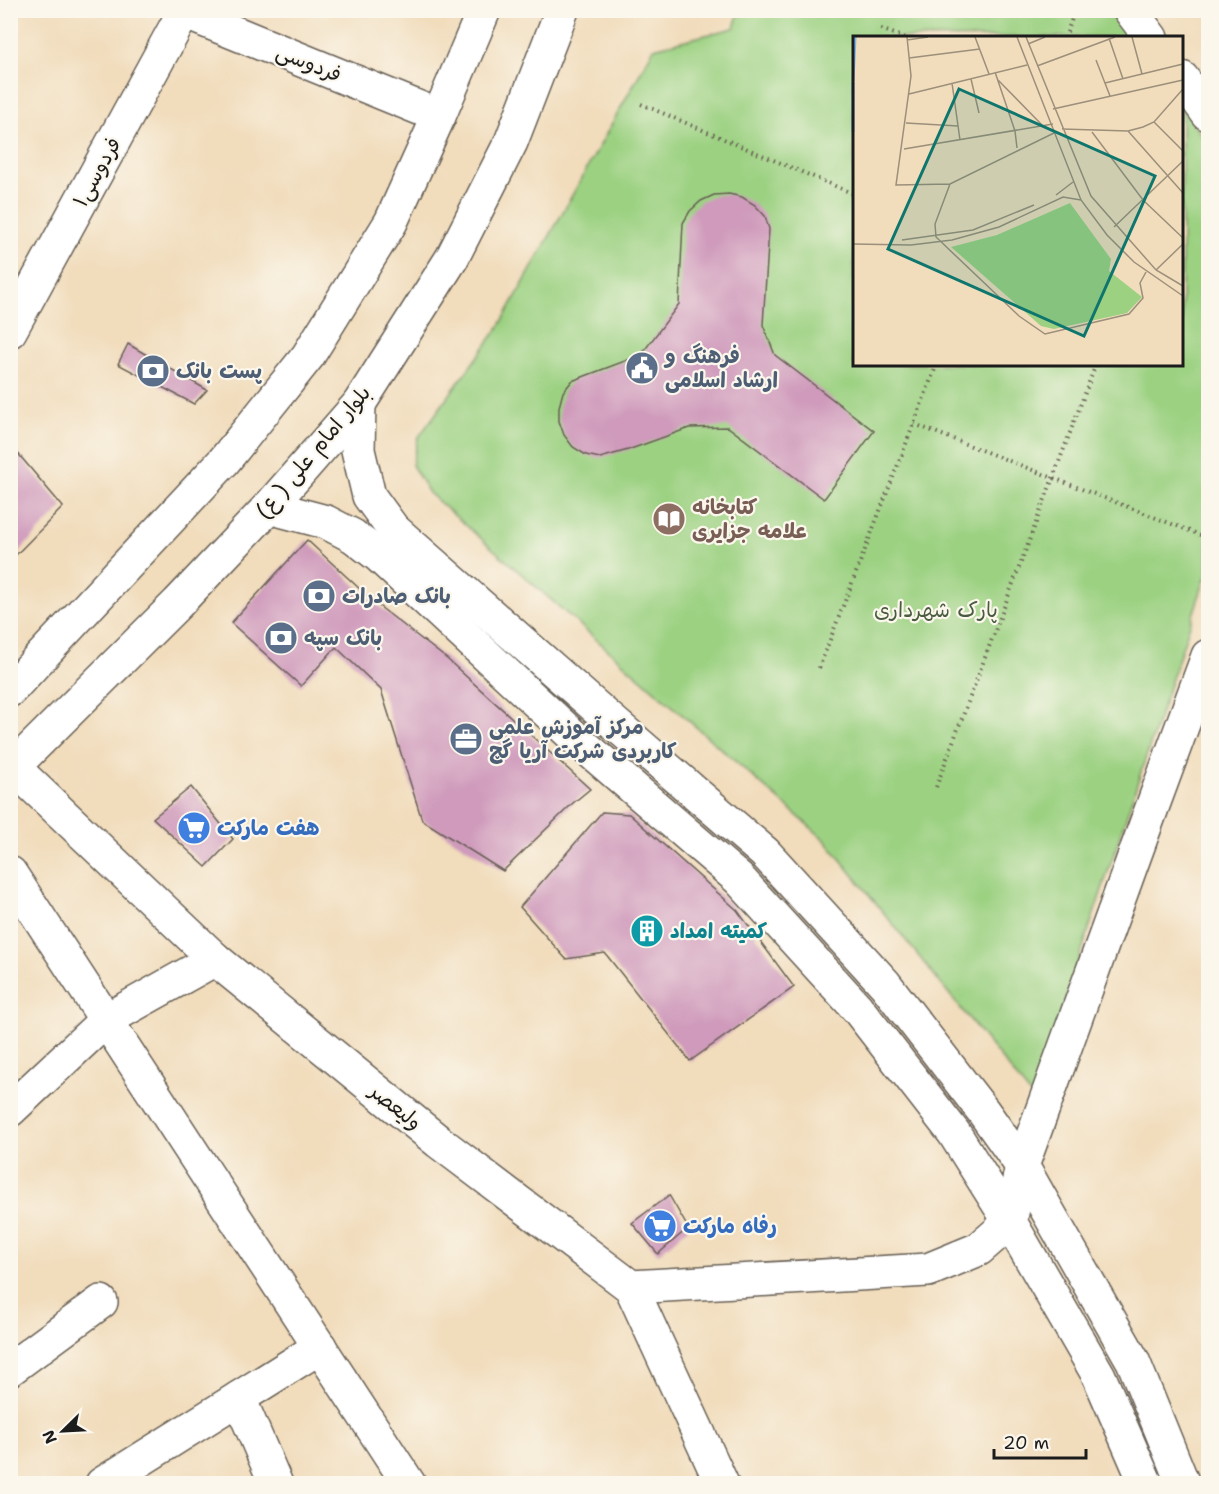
<svg xmlns="http://www.w3.org/2000/svg" width="1219" height="1494" font-family="'Shantell Sans','Playpen Sans Arabic',sans-serif">
<style>
.green{fill:#9cd182;stroke:#5c764f;stroke-width:1.5}
.building{fill:#cf9abb}
.lines{fill:none;stroke-linecap:round;stroke-linejoin:round}
.street-casing{stroke:#675f54;stroke-width:36}
.secondary-casing{stroke:#675f54;stroke-width:36}
.primary-casing{stroke:#675f54;stroke-width:36}
.path{stroke:#675f54;stroke-width:4;stroke-dasharray:1.5 4.5;stroke-linecap:butt}
.street{stroke:#fff;stroke-width:33}
.secondary{stroke:#fff;stroke-width:33}
.primary{stroke:#fff;stroke-width:33}
.labels{text-anchor:middle;dominant-baseline:central;stroke-width:4.5;stroke-linejoin:round;paint-order:stroke}
.street-label{font-size:21px;fill:#1c1c1c;stroke:#fbf7ec}
.service-label{font-size:21px;font-weight:bold;fill:#4e5e75;stroke:#fbf7ec;text-anchor:start}
.education-label{font-size:21px;font-weight:bold;fill:#785e54;stroke:#fbf7ec;text-anchor:start}
.park-label{font-size:21px;fill:#495b40;stroke:#fbf7ec}
.shop-label{font-size:21px;font-weight:bold;fill:#366cbe;stroke:#fbf7ec;text-anchor:start}
.culture-label{font-size:21px;font-weight:bold;fill:#0d838f;stroke:#fbf7ec;text-anchor:start}
.inset-river{fill:none;stroke:#7cb3eb;stroke-width:3}
.inset-road{fill:none;stroke:#9c8f7b;stroke-width:1.5}
.view{fill:#0f766e;fill-opacity:0.15;stroke:#0f766e;stroke-width:3}
.inset-edge{fill:none;stroke:#1c1c1c;stroke-width:3}
</style>
<rect width="100%" height="100%" fill="#fbf7ec"/>
<filter id="ink" filterUnits="userSpaceOnUse"><feTurbulence type="fractalNoise" baseFrequency=".0167" numOctaves="2"/><feDisplacementMap in="SourceGraphic" scale="12" xChannelSelector="R" yChannelSelector="G"/><feConvolveMatrix kernelMatrix="1 2 1 2 8 2 1 2 1" color-interpolation-filters="sRGB"/></filter>
<filter id="wash" filterUnits="userSpaceOnUse"><feTurbulence type="fractalNoise" baseFrequency=".008" numOctaves="4" result="noise"/><feDisplacementMap in="SourceGraphic" scale="24" xChannelSelector="R" yChannelSelector="G"/><feGaussianBlur stdDeviation="1.35" result="paint"/><feColorMatrix in="noise" values="0 0 0 0 0 0 0 0 0 0 0 0 0 0 0 0 0 1.4 0 .05"/><feComposite in="paint" operator="in"/></filter>
<g filter="url(#wash)">
<rect width="100%" height="100%" fill="#f1dcbb"/>
<polygon class="green" points="739,11 1110,11 1130,37 854,38 854,364 1182,364 1182,108 1208,144 1208,570 1033,1098 825,840 429,493 412,465 418,438 499,327 654,48 734,28"/>
<g id="blocks">
<g class="building">
<polygon points="729,194 742,197 755,205 765,216 769,229 763,325 775,355 874,431 824,499 728,427 689,428 628,450 600,458 586,455 573,447 564,435 559,421 559,407 563,392 572,381 641,355 679,304 683,223 690,211 701,201 714,195"/>
<polygon points="128,344 157,361 207,390 194,404 118,364"/>
<polygon points="10,444 63,507 10,561"/>
<polygon points="307,540 375,603 447,659 590,789 573,803 503,871 422,820 381,690 336,647 301,686 231,623"/>
<polygon points="191,787 233,839 206,867 153,818"/>
<polygon points="602,812 629,814 737,910 794,987 690,1061 605,953 566,959 520,907"/>
<polygon points="669,1195 688,1228 658,1254 632,1223"/>
</g>
</g>
</g>
<g filter="url(#ink)">
<use href="#blocks" fill-opacity="0" stroke="#675f54" stroke-width="1.5"/>
<g class="lines">
<defs>
<g id="street">
<polyline points="179,10 439,116"/>
<polyline points="1130,10 1151,38"/>
<polyline points="1182,78 1208,114"/>
<polyline points="10,331 185,10"/>
<polyline points="13,767 215,959 439,1142 631,1287 722,1484"/>
<polyline points="10,873 409,1484"/>
<polyline points="10,1110 106,1020 215,959"/>
<polyline points="631,1287 928,1270 979,1249 1010,1222 1022,1166 1146,824 1208,656"/>
<polyline points="10,1369 101,1302"/>
<polyline points="239,1398 276,1484"/>
<polyline points="102,1484 320,1347"/>
</g>
<g id="secondary">
<polyline points="359,404 358,450 369,496 393,529 606,716 765,853 885,984 983,1111 1022,1166 1133,1361 1183,1484"/>
<polyline points="269,507 326,522 353,536 379,556 582,744 739,879 857,1008 954,1133 1010,1222 1099,1376 1146,1484"/>
</g>
<g id="primary">
<polyline points="10,690 224,461 308,356 391,222 439,116 484,10"/>
<polyline points="10,769 13,767 178,603 269,507 359,404 452,258 511,142 562,10"/>
</g>
</defs>
<use href="#street" class="street-casing"/>
<use href="#secondary" class="secondary-casing"/>
<use href="#primary" class="primary-casing"/>
<g class="path">
<polyline points="881,29 906,38"/>
<polyline points="1065,38 1075,10"/>
<polyline points="641,104 854,194"/>
<polyline points="914,424 1208,538"/>
<polyline points="819,668 937,364"/>
<polyline points="936,787 1096,364"/>
</g>
<use href="#street" class="street"/>
<use href="#secondary" class="secondary"/>
<use href="#primary" class="primary"/>
</g>
</g>
<defs>
<symbol id="civic-disc" viewBox="-11 -11 22 22"><circle r="9.5" fill="#5c6f8a" stroke="#fbf7ec"/><path d="M-.6-6.5H3V-4.5H.6V-3L4-1V1h2V6H-6V1h2V-1L-.6-3ZM-1.2 2.5V6h2.4V2.5Z" fill="#fff"/></symbol>
<symbol id="bank-disc" viewBox="-11 -11 22 22"><circle r="9.5" fill="#5c6f8a" stroke="#fbf7ec"/><path d="M-6-4H6V4H-6ZM0-2.3a2.3 2.3 0 1 0 0 4.6a2.3 2.3 0 1 0 0-4.6Z" fill="#fff"/></symbol>
<symbol id="library-disc" viewBox="-11 -11 22 22"><circle r="9.5" fill="#8d6e63" stroke="#fbf7ec"/><path d="M-6-4Q-3-5.5-.7-3.5V5Q-3 3-6 4ZM6-4Q3-5.5 .7-3.5V5Q3 3 6 4Z" fill="#fff"/></symbol>
<symbol id="office-disc" viewBox="-11 -11 22 22"><circle r="9.5" fill="#5c6f8a" stroke="#fbf7ec"/><path d="M-6-3h4V-5.5h4V-3h4V5H-6ZM-1-4.5V-3h2v-1.5ZM-6 0V1H6V0Z" fill="#fff"/></symbol>
<symbol id="supermarket-disc" viewBox="-11 -11 22 22"><circle r="9.5" fill="#3f7fe0" stroke="#fbf7ec"/><path d="M-6-5.5h2.5l.6 2H6L4.5 2H-2.5L-4.4-4H-6ZM-1.5 3.2a1.3 1.3 0 1 0 .1 0ZM3 3.2a1.3 1.3 0 1 0 .1 0Z" fill="#fff"/></symbol>
<symbol id="building-disc" viewBox="-11 -11 22 22"><circle r="9.5" fill="#0f9aa8" stroke="#fbf7ec"/><path d="M-4-6H4V6H1V3H-1V6H-4ZM-2.5-4.3h1.7v1.8h-1.7ZM.8-4.3h1.7v1.8H.8ZM-2.5-1h1.7V.8h-1.7ZM.8-1h1.7V.8H.8Z" fill="#fff"/></symbol>
</defs>
<g fill-rule="evenodd">
<use href="#civic-disc" x="623" y="349" width="38" height="38"/>
<use href="#bank-disc" x="134" y="352" width="38" height="38"/>
<use href="#library-disc" x="650" y="500" width="38" height="38"/>
<use href="#bank-disc" x="300" y="577" width="38" height="38"/>
<use href="#bank-disc" x="262" y="619" width="38" height="38"/>
<use href="#office-disc" x="447" y="720" width="38" height="38"/>
<use href="#supermarket-disc" x="175" y="809" width="38" height="38"/>
<use href="#building-disc" x="628" y="912" width="38" height="38"/>
<use href="#supermarket-disc" x="641" y="1207" width="38" height="38"/>
</g>
<g class="labels">
<g class="street-label">
<text transform="translate(309 63) rotate(22)">فردوسی</text>
<text transform="translate(97 172) rotate(-61)">فردوسی۱</text>
<text transform="translate(313 452) rotate(-50)">بلوار امام علی ( ع)</text>
<text transform="translate(396 1107) rotate(39)">ولیعصر</text>
</g>
<g class="service-label">
<text x="665" y="356">فرهنگ و<tspan x="665" dy="24">ارشاد اسلامی</tspan></text>
<text x="176" y="371">پست بانک</text>
<text x="342" y="596">بانک صادرات</text>
<text x="304" y="638">بانک سپه</text>
<text x="489" y="727">مرکز آموزش علمی<tspan x="489" dy="24">کاربردی شرکت آریا گچ</tspan></text>
</g>
<g class="education-label">
<text x="692" y="507">کتابخانه<tspan x="692" dy="24">علامه جزایری</tspan></text>
</g>
<g class="park-label">
<text x="936" y="610">پارک شهرداری</text>
</g>
<g class="shop-label">
<text x="217" y="828">هفت مارکت</text>
<text x="683" y="1226">رفاه مارکت</text>
</g>
<g class="culture-label">
<text x="670" y="931">کمیته امداد</text>
</g>
</g>
<g transform="translate(853 36)">
<rect width="330" height="330" fill="#f1dcbb"/>
<path d="M 217,167 L 258,223 L 256,235 L 289,261 L 274,277 L 201,293 L 188,290 L 98,211 L 144,199 Z" fill="#9cd182"/>
<path class="inset-river" d="M 0,45 L 2,1M 0,46 L 0,96"/>
<path class="inset-road" d="M 54,1 L 58,40 L 43,149 L 97,148 L 201,97M 122,1 L 136,38M 164,1 L 228,164 L 254,199 L 281,226 L 330,260M 173,1 L 238,160 L 303,234 L 330,250M 279,1 L 289,38M 256,2 L 270,43M 54,4 L 75,1M 175,8 L 192,1M 56,22 L 127,13M 243,24 L 257,60M 184,30 L 262,1M 142,36 L 162,95 L 164,112M 118,43 L 126,77M 145,44 L 190,90M 99,47 L 107,104M 252,47 L 330,28M 56,58 L 174,29M 200,73 L 330,44M 301,86 L 330,115M 53,87 L 105,90M 209,93 L 275,95 L 290,91 L 301,86 L 330,53M 275,95 L 330,157M 239,96 L 290,164 L 330,202M 51,113 L 200,88M 97,148 L 82,188 L 83,201 L 166,280 L 192,298 L 276,278 L 290,262 L 287,247 L 293,236M 203,159 L 220,146M 261,191 L 330,125M 49,204 L 120,194 L 181,169M 0,208 L 58,209 L 99,204 L 146,191 L 210,161 L 228,164M 303,234 L 330,208"/>
<path class="view" d="M 106,53 L 302,140 L 231,300 L 35,213 Z"/>
<rect width="330" height="330" class="inset-edge"/>
</g>
<rect width="1219" height="1494" fill="none" stroke="#fbf7ec" stroke-width="36"/>
<g transform="translate(63 1431) rotate(246)" stroke="#fbf7ec" stroke-width="4.5" paint-order="stroke">
<path d="M0-4.5L10 22L0 15L-10 22Z" fill="#1c1c1c"/>
<text y="-9" font-size="16" font-weight="bold" text-anchor="middle" fill="#1c1c1c">N</text>
</g>
<path d="M994 1449v9h92v-9" fill="none" stroke="#1c1c1c" stroke-width="3"/>
<text x="1003" y="1449" font-size="18" fill="#1c1c1c" stroke="#fbf7ec" stroke-width="4.5" paint-order="stroke">20 m</text>
</svg>
